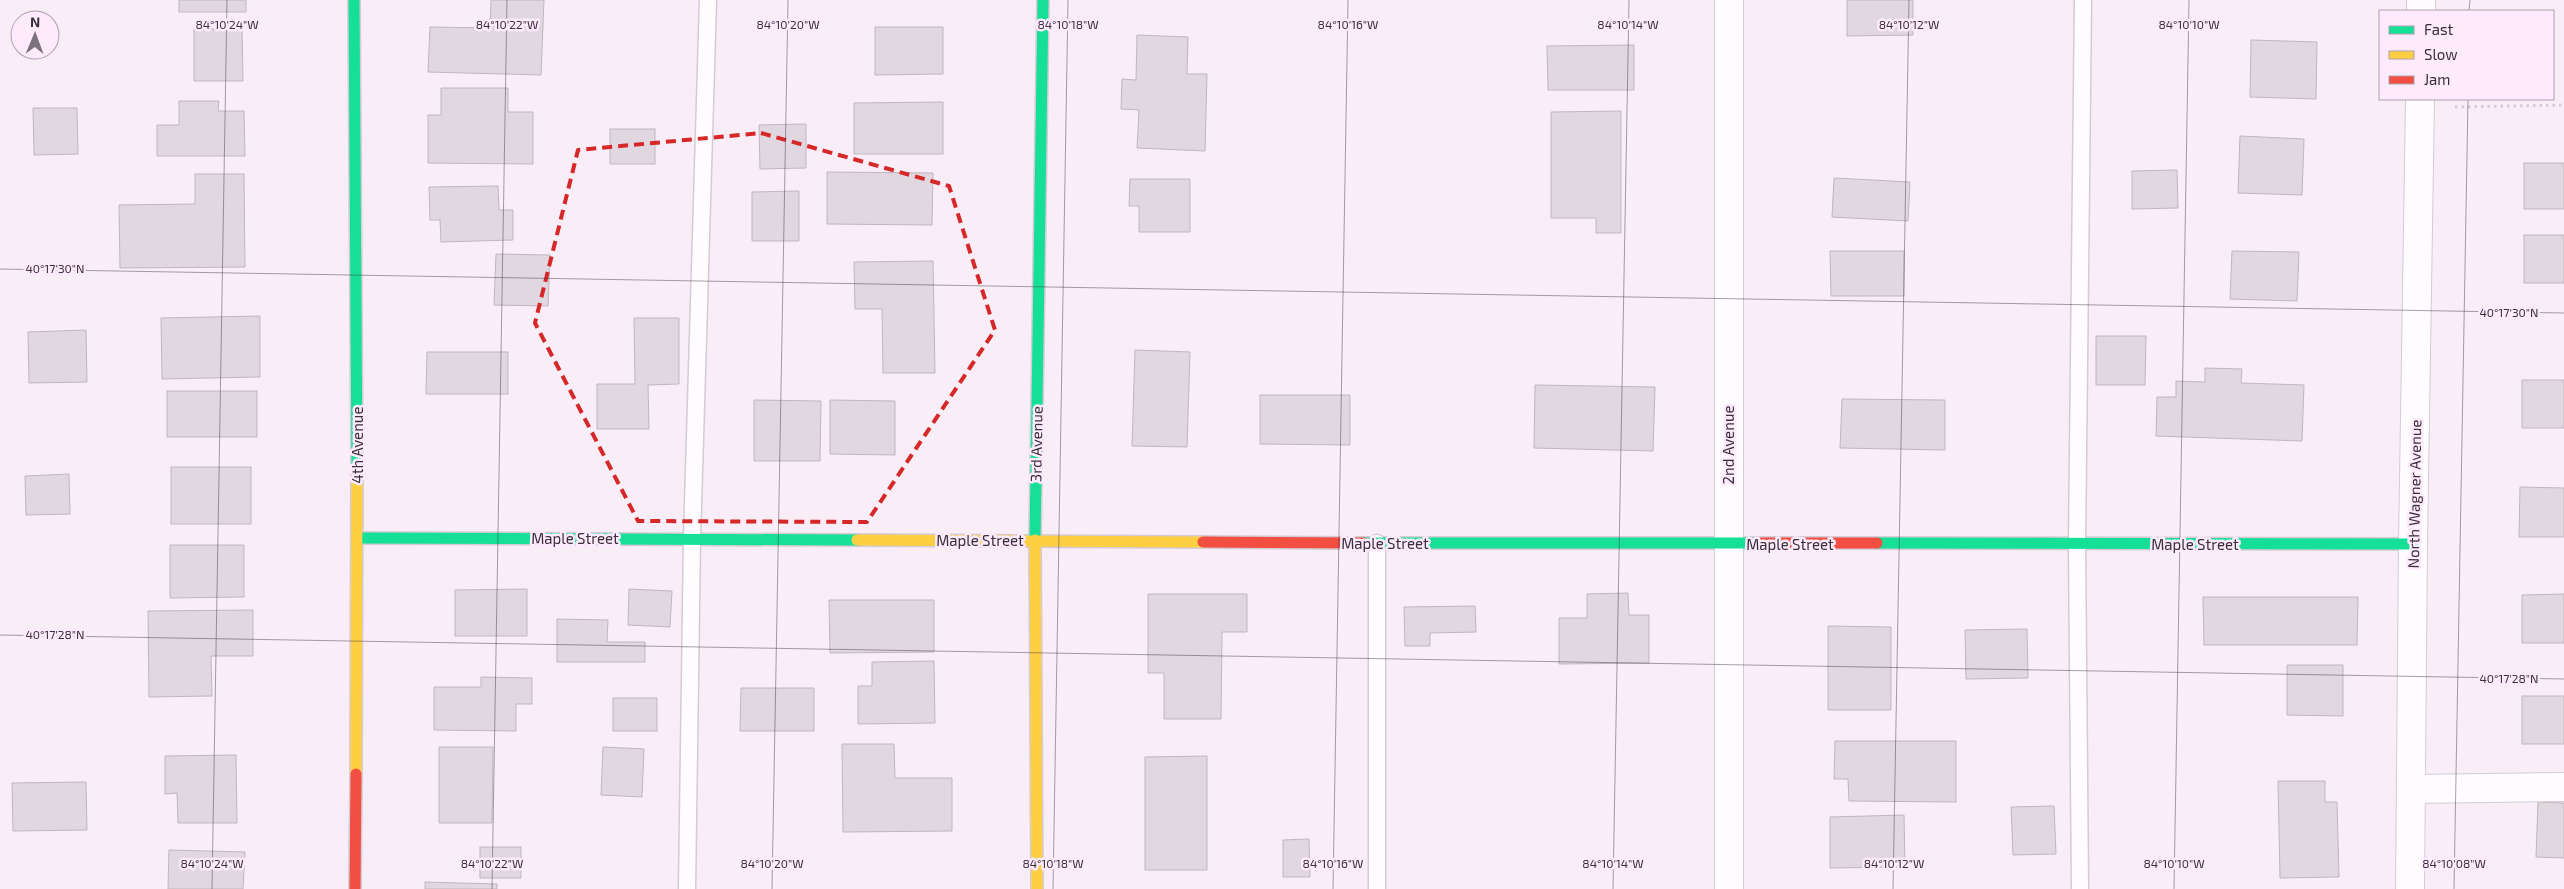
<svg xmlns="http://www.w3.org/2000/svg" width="2564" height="889" font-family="'Exo 2',sans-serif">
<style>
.building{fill:#e1d7e0;stroke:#bfb6be}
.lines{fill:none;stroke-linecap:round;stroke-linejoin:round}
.lane-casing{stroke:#d4cbd4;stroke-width:19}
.street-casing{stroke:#d4cbd4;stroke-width:30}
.fast-casing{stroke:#d4cbd4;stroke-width:14}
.slow-casing{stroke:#d4cbd4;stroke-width:14}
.jam-casing{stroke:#d4cbd4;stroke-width:14}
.path{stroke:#d4ced4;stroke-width:3;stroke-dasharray:2.5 4;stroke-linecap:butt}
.lane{stroke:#fefcfe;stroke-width:16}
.street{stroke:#fefcfe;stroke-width:28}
.fast{stroke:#16e098;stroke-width:11}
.slow{stroke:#ffcf43;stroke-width:11}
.jam{stroke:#f24e42;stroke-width:11}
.marked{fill:none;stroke:#d62828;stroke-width:4;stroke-dasharray:10 6;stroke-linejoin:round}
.ticks{fill:none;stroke:#393039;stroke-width:1;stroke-opacity:0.45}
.labels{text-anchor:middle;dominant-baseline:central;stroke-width:5;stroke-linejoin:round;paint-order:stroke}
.street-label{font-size:15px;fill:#393039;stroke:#fdeafc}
.ticks-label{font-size:12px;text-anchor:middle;fill:#393039;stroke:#fdeafc;stroke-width:5;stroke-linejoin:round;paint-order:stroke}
</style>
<rect width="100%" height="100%" fill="#f9eef8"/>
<g class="building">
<rect x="179" y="0" width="67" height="12"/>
<polygon points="491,0 544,0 541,75 428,72 430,27 490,28"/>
<polygon points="1847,0 1913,0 1913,35 1847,36"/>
<polygon points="875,27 943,27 943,74 875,75"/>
<polygon points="194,29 242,29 243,81 194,81"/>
<polygon points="1137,35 1188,37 1187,74 1207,74 1205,151 1137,148 1139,110 1121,109 1122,79 1136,80"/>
<polygon points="2251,40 2317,42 2316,99 2250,97"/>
<polygon points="1634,45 1634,90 1548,90 1547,46"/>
<polygon points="441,88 508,88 508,112 533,112 533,164 428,163 428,115 441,115"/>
<polygon points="179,101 219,101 218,111 244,111 245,156 157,156 157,125 179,125"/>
<polygon points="943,102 943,154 854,154 854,103"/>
<polygon points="33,108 77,108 78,154 34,155"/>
<polygon points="1621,111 1621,233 1596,233 1596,218 1551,218 1551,112"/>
<polygon points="806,124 806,168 760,169 759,125"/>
<rect x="610" y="129" width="45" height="35"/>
<polygon points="2240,136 2304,139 2302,195 2238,193"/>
<rect x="2524" y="163" width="40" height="46"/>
<polygon points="2177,170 2178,208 2132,209 2132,171"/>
<polygon points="827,172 933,173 932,225 827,224"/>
<polygon points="195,174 244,174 245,267 120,268 119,205 195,204"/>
<polygon points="1834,178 1910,182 1908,221 1832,217"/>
<polygon points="1130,179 1190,179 1190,232 1139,232 1139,206 1129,206"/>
<polygon points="498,186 499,210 513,210 513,240 441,242 440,220 430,220 429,187"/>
<polygon points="799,191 799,241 752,241 752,192"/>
<rect x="2524" y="235" width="40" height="48"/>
<polygon points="1830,251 1904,251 1904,296 1831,296"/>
<polygon points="2232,251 2299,252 2297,301 2230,299"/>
<polygon points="496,254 550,255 548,306 494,305"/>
<polygon points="933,261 935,373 883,373 882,309 855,309 854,262"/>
<polygon points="260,316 260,377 162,379 161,318"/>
<polygon points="634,318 679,318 679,384 648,385 649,429 597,429 597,384 635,384"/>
<polygon points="86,330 87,382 29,383 28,332"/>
<polygon points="2096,336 2146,336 2145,385 2096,385"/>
<polygon points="1135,350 1190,352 1187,447 1132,446"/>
<polygon points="427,352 508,352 508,394 426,394"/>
<polygon points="2205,368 2242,369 2241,383 2304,385 2302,441 2156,436 2157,397 2176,397 2176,381 2205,382"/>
<rect x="2522" y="380" width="42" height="48"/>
<polygon points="1535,385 1655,387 1653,451 1534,448"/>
<rect x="167" y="391" width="90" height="46"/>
<polygon points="1260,395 1350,395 1350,445 1260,444"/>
<polygon points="1842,399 1945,400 1945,450 1840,448"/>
<polygon points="754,400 821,401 820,461 754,461"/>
<polygon points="830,400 895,401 895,455 830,454"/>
<rect x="171" y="467" width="80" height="57"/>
<polygon points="69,474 70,514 26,515 25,476"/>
<polygon points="2520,487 2564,488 2564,537 2519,537"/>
<polygon points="170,545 244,545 244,597 170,598"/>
<polygon points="527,589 527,636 455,636 455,590"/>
<polygon points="629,589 672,591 670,627 628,625"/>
<polygon points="1628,593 1629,615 1649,615 1649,663 1559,664 1559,618 1587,618 1587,594"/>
<polygon points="1148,594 1247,594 1247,632 1222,632 1221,719 1164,719 1164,673 1148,673"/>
<polygon points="2564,594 2564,643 2522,643 2522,595"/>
<polygon points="2203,597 2358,597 2357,645 2204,645"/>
<polygon points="829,600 934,600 934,652 830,653"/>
<polygon points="1475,606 1476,632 1430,633 1430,646 1405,646 1404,607"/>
<polygon points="253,610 253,656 211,656 212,696 149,697 148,611"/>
<polygon points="557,619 608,620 607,642 645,642 645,662 557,662"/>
<polygon points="1828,626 1891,627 1891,710 1828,710"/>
<polygon points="2027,629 2028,678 1966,679 1965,630"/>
<polygon points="934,661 935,723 858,724 858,686 872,686 872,662"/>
<polygon points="2287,665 2343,665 2343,716 2287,715"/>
<polygon points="481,677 532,678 532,704 516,704 516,731 434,730 434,687 481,687"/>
<polygon points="741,688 814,688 814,731 740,731"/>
<rect x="2522" y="696" width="42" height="48"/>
<rect x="613" y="698" width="44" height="33"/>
<polygon points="1835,741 1956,741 1956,802 1849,801 1848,779 1834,779"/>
<polygon points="842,744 894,744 895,778 952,778 952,831 843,832"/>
<polygon points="439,747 493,747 492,823 439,823"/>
<polygon points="603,747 644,749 642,797 601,795"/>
<polygon points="236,755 237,823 178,823 177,793 165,794 165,756"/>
<polygon points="1207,756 1207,870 1145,870 1145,757"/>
<polygon points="2278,781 2325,781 2325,802 2337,802 2339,877 2280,878"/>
<polygon points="86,782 87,830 13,831 12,783"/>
<polygon points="2538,802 2564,803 2564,858 2536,857"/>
<polygon points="2054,806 2056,854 2013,855 2011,807"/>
<polygon points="1904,815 1905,867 1830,868 1830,817"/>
<polygon points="1309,839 1310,877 1283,877 1283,840"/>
<rect x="480" y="847" width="41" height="31"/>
<polygon points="169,850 245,852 243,889 168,889"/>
<polygon points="425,882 497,884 497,889 425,889"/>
</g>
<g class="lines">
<defs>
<g id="lane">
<polyline points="687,889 692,539 708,0"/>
<polyline points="1377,889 1377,543"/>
<polyline points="2080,889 2077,544 2083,0"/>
</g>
<g id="street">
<polyline points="2421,11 2421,0"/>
<polyline points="2411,789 2564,787"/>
<polyline points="1729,889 1729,0"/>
<polyline points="2410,889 2413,544 2420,99"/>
</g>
<g id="fast">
<polyline points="354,0 357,468"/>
<polyline points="357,538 857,540"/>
<polyline points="1035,540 1043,0"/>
<polyline points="1364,543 1759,543"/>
<polyline points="1877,543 2413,544"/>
</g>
<g id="slow">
<polyline points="857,540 1203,542"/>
<polyline points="1035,540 1037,889"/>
<polyline points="356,774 357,468"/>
</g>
<g id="jam">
<polyline points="1203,542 1364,543"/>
<polyline points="1759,543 1877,543"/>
<polyline points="355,889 356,774"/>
</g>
</defs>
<use href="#lane" class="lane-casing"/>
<use href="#street" class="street-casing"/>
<use href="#fast" class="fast-casing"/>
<use href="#slow" class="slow-casing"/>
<use href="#jam" class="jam-casing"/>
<polyline class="path" points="2455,107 2564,105"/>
<use href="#lane" class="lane"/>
<use href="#street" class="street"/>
<use href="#fast" class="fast"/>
<use href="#slow" class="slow"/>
<use href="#jam" class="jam"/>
</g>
<path class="marked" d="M 761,133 L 949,186 L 995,330 L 867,522 L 638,521 L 535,323 L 578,150 Z"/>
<path class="ticks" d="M 2469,11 L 2470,0M 0,269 L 2564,313M 0,635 L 2564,679M 212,889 L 227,0M 492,889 L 507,0M 772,889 L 788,0M 1053,889 L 1068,0M 1333,889 L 1348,0M 1613,889 L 1629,0M 1893,889 L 1909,0M 2174,889 L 2189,0M 2454,889 L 2468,99"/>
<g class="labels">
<g class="street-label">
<text transform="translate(1036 444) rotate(-89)">3rd Avenue</text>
<text transform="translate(357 445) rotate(-90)">4th Avenue</text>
<text transform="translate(1728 445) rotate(-90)">2nd Avenue</text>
<text transform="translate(2414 494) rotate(-89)">North Wagner Avenue</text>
<text x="575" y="538">Maple Street</text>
<text x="980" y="540">Maple Street</text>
<text x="1385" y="543">Maple Street</text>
<text x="1790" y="544">Maple Street</text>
<text x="2195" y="544">Maple Street</text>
</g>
</g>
<g class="ticks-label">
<text x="227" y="29">84°10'24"W</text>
<text x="507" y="29">84°10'22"W</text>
<text x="788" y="29">84°10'20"W</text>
<text x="1068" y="29">84°10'18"W</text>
<text x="1348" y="29">84°10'16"W</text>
<text x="1628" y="29">84°10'14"W</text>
<text x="1909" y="29">84°10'12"W</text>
<text x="2189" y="29">84°10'10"W</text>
<text x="55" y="273">40°17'30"N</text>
<text x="2509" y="317">40°17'30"N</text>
<text x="55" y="639">40°17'28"N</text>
<text x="2509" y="683">40°17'28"N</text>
<text x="212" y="868">84°10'24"W</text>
<text x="492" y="868">84°10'22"W</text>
<text x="772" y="868">84°10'20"W</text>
<text x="1053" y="868">84°10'18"W</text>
<text x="1333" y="868">84°10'16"W</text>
<text x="1613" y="868">84°10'14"W</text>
<text x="1894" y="868">84°10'12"W</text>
<text x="2174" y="868">84°10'10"W</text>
<text x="2454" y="868">84°10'08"W</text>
</g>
<rect x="2379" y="10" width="175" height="90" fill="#fdeafc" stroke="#afa0ae"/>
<rect x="2389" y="26" width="25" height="8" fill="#16e098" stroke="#afa0ae"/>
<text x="2424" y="35" font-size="15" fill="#393039">Fast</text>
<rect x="2389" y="51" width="25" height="8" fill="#ffcf43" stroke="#afa0ae"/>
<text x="2424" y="60" font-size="15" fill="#393039">Slow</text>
<rect x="2389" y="76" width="25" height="8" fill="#f24e42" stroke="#afa0ae"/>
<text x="2424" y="85" font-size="15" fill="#393039">Jam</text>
<g transform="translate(35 35) rotate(1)"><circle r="24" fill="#fdeafc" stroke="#afa0ae"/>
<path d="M0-4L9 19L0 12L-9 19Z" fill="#7c727c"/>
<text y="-8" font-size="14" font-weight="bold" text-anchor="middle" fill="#393039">N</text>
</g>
</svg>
